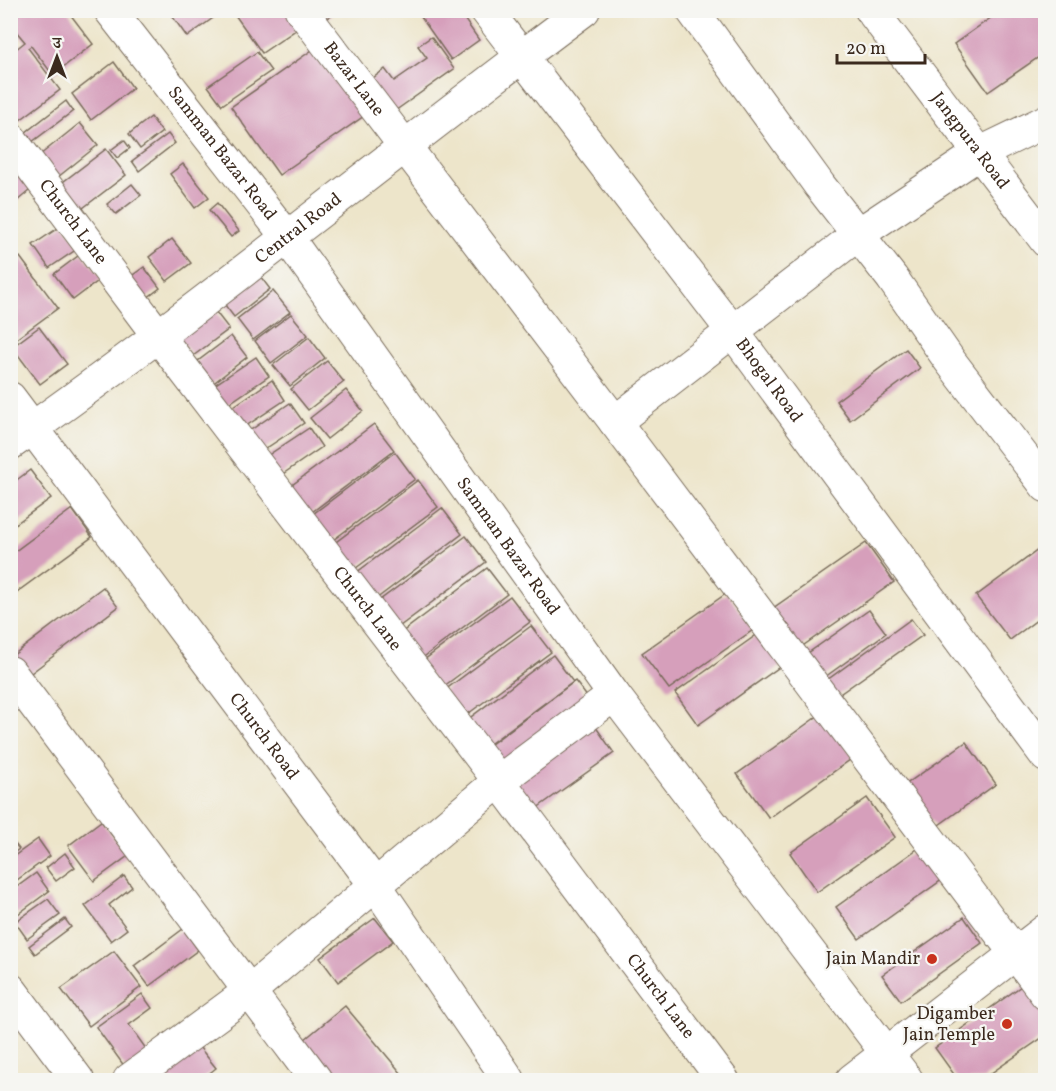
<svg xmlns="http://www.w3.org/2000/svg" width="1056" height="1091" font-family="Vollkorn,'Noto Serif Devanagari',serif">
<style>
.building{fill:#d69fbb}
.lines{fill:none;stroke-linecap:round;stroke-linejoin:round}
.minor-casing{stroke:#796b5a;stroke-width:34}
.minor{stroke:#fff;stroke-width:32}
.poi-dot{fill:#c8321e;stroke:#f6f6f2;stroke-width:2}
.labels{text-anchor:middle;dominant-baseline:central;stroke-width:4.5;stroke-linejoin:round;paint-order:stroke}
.street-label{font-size:18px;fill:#3b2a1e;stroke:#f6f6f2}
.poi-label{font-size:18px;fill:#3b2a1e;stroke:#f6f6f2;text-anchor:end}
</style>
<rect width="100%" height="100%" fill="#f6f6f2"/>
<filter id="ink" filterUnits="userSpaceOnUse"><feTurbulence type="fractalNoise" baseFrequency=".0167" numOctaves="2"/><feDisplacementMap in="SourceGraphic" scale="12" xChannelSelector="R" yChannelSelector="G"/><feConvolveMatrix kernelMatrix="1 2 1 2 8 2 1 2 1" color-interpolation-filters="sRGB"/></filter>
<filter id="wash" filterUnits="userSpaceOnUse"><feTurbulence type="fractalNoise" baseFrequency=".008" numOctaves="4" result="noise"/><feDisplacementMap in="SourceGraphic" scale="24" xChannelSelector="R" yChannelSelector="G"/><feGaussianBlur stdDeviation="1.35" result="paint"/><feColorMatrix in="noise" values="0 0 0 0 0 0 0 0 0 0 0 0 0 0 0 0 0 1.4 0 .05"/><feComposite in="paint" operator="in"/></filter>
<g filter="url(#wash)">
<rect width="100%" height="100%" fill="#ede5ca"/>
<g id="blocks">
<g class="building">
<polygon points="10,10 67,10 93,44 53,75 31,46 28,48 60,90 20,120 10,107 10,54 25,42 10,24"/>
<polygon points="168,10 224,10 187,37"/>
<polygon points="235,10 288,10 300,27 262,53 233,12"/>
<polygon points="315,10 338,10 323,21"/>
<polygon points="416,10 458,10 479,40 451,60"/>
<polygon points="1002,10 1046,10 1046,52 988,92 954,44"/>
<polygon points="431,37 454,69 392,113 369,81 385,69 394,81 427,58 418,46"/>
<polygon points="315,48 364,116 279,175 231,107"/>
<polygon points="257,52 271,71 222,105 208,86"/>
<polygon points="114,62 133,88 91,120 72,94"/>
<polygon points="66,101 73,111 28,145 21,136"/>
<polygon points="151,117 162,132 140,149 129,134"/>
<polygon points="80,123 98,145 53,181 35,159"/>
<polygon points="168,134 175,143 139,171 132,161"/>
<polygon points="124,140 130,148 117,158 111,150"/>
<polygon points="106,149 126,175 79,211 59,185"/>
<polygon points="183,164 209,197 195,208 170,174"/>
<polygon points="24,171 36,185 10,207 10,182"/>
<polygon points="132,184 141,195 116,214 107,204"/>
<polygon points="217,203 239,231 231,237 209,210"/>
<polygon points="64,224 80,247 49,268 33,245"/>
<polygon points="172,239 191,263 167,281 149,257"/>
<polygon points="82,253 102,278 73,300 54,274"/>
<polygon points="20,257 58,308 16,339 10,331 10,264"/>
<polygon points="144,267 160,288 143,301 126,280"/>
<polygon points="254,268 270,289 234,317 218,296"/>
<polygon points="273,291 290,312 253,340 237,319"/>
<polygon points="212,307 229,329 193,356 176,335"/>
<polygon points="291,314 308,335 271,363 255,341"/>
<polygon points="39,327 67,364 40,384 12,347"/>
<polygon points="231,336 247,357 211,385 194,364"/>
<polygon points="309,337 325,358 290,386 273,365"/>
<polygon points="906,349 920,368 850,420 836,401"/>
<polygon points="256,357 269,376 221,409 207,390"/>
<polygon points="327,361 344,382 308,410 291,389"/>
<polygon points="272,380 285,400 237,432 224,413"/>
<polygon points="346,390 363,411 327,439 310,418"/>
<polygon points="290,403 304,423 256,455 242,436"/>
<polygon points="374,424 394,450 304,518 284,491"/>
<polygon points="309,428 322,447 274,480 261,460"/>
<polygon points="395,452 415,479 325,546 305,520"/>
<polygon points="30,470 51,498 10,528 10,485"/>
<polygon points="418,480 438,507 348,574 328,548"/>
<polygon points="442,508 462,534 372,602 352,576"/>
<polygon points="72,509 92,537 10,597 10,555"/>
<polygon points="466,536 486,562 396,629 376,603"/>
<polygon points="866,543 894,582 794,652 766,613"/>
<polygon points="1046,544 1046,613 1010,640 976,596"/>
<polygon points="487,568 507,594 417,662 397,636"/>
<polygon points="103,587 118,607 27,676 12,656"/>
<polygon points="727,593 753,630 669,689 642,653"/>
<polygon points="510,596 530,622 440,689 420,663"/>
<polygon points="869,610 886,633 818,682 801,658"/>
<polygon points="911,619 923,635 834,698 823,683"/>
<polygon points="531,626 551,652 461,719 441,693"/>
<polygon points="762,631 785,663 698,725 675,693"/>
<polygon points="553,655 573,682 483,749 463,723"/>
<polygon points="575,681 595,707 505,774 486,748"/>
<polygon points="822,713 854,757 769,818 737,774"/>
<polygon points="593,723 614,753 530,813 509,783"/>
<polygon points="966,742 996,784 936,827 905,785"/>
<polygon points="867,798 895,837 817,892 790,853"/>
<polygon points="101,821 128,856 94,881 68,846"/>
<polygon points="10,838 19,849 10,855"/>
<polygon points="38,839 50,856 10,885 10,859"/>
<polygon points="920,847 943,879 859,939 836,907"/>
<polygon points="65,853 75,867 56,881 46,868"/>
<polygon points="36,873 49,891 18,914 10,905 10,892"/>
<polygon points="124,876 132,887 109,905 127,929 111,941 85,906"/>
<polygon points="48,899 60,915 27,939 15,922"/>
<polygon points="964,917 982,943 901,1001 882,975"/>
<polygon points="375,918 393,941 338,982 320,958"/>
<polygon points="65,919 71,927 35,954 29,946"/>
<polygon points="183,929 198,950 149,986 134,966"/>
<polygon points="114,951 141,987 89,1026 61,989"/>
<polygon points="1024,984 1046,1014 1046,1035 981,1080 958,1080 935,1048"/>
<polygon points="142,994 152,1008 129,1025 149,1053 127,1070 96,1027"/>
<polygon points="345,1006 407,1080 329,1080 299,1044"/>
<polygon points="196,1043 216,1068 201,1080 150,1080"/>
</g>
</g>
</g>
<g filter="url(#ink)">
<use href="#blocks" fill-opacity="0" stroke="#796b5a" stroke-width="1.5"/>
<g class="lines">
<defs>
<g id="minor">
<path id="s1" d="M 110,10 L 287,237 L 614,695 L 907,1080"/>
<path id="s2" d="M 301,10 L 615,422 L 1046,994"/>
<path id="s3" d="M 486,10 L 733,332 L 1046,756"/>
<polyline points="692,10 820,186 892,278 950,361 1046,486"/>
<path id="s4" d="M 871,10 L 1046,241"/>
<path id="s5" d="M 10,138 L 159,337 L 499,781 L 723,1080"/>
<path id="s6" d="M 10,398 L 376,886 L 509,1080"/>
<polyline points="615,422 857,235 980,153 1046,121"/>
<path id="s7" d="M 10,444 C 206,306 391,153 584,10"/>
<polyline points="10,672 316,1080"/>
<polyline points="10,989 78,1080"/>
<polyline points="129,1080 250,991 499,781 614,695"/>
<polyline points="852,1080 1046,930"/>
</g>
</defs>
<use href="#minor" class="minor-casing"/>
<use href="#minor" class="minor"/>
</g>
</g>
<g class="poi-dot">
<circle cx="932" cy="959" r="6"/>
<circle cx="1007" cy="1024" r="6"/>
</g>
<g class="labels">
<g class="street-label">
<text stroke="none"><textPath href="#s2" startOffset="87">Bazar Lane</textPath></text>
<text stroke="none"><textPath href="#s4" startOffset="164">Jangpura Road</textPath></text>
<text stroke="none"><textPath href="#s1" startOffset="182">Samman Bazar Road</textPath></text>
<text stroke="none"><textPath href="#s5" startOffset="105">Church Lane</textPath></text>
<text stroke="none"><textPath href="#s7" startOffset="360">Central Road</textPath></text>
<text stroke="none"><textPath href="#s3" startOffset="466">Bhogal Road</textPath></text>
<text stroke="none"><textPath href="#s1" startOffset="668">Samman Bazar Road</textPath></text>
<text stroke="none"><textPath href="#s5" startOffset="591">Church Lane</textPath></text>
<text stroke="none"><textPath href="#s6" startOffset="423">Church Road</textPath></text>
<text stroke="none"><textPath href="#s5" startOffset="1077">Church Lane</textPath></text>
</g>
<g class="poi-label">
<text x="920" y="959">Jain Mandir</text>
<text x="995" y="1014">Digamber<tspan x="995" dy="21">Jain Temple</tspan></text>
</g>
</g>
<rect width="1056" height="1091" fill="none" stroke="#f6f6f2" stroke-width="36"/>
<g transform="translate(57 57)" stroke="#f6f6f2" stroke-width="4.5" paint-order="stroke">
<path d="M0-4.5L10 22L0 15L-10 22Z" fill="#3b2a1e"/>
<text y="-9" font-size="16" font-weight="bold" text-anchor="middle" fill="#3b2a1e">उ</text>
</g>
<path d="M837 54v9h88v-9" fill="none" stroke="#3b2a1e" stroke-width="3"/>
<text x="846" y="54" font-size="18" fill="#3b2a1e" stroke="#f6f6f2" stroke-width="4.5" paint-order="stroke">20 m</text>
</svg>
